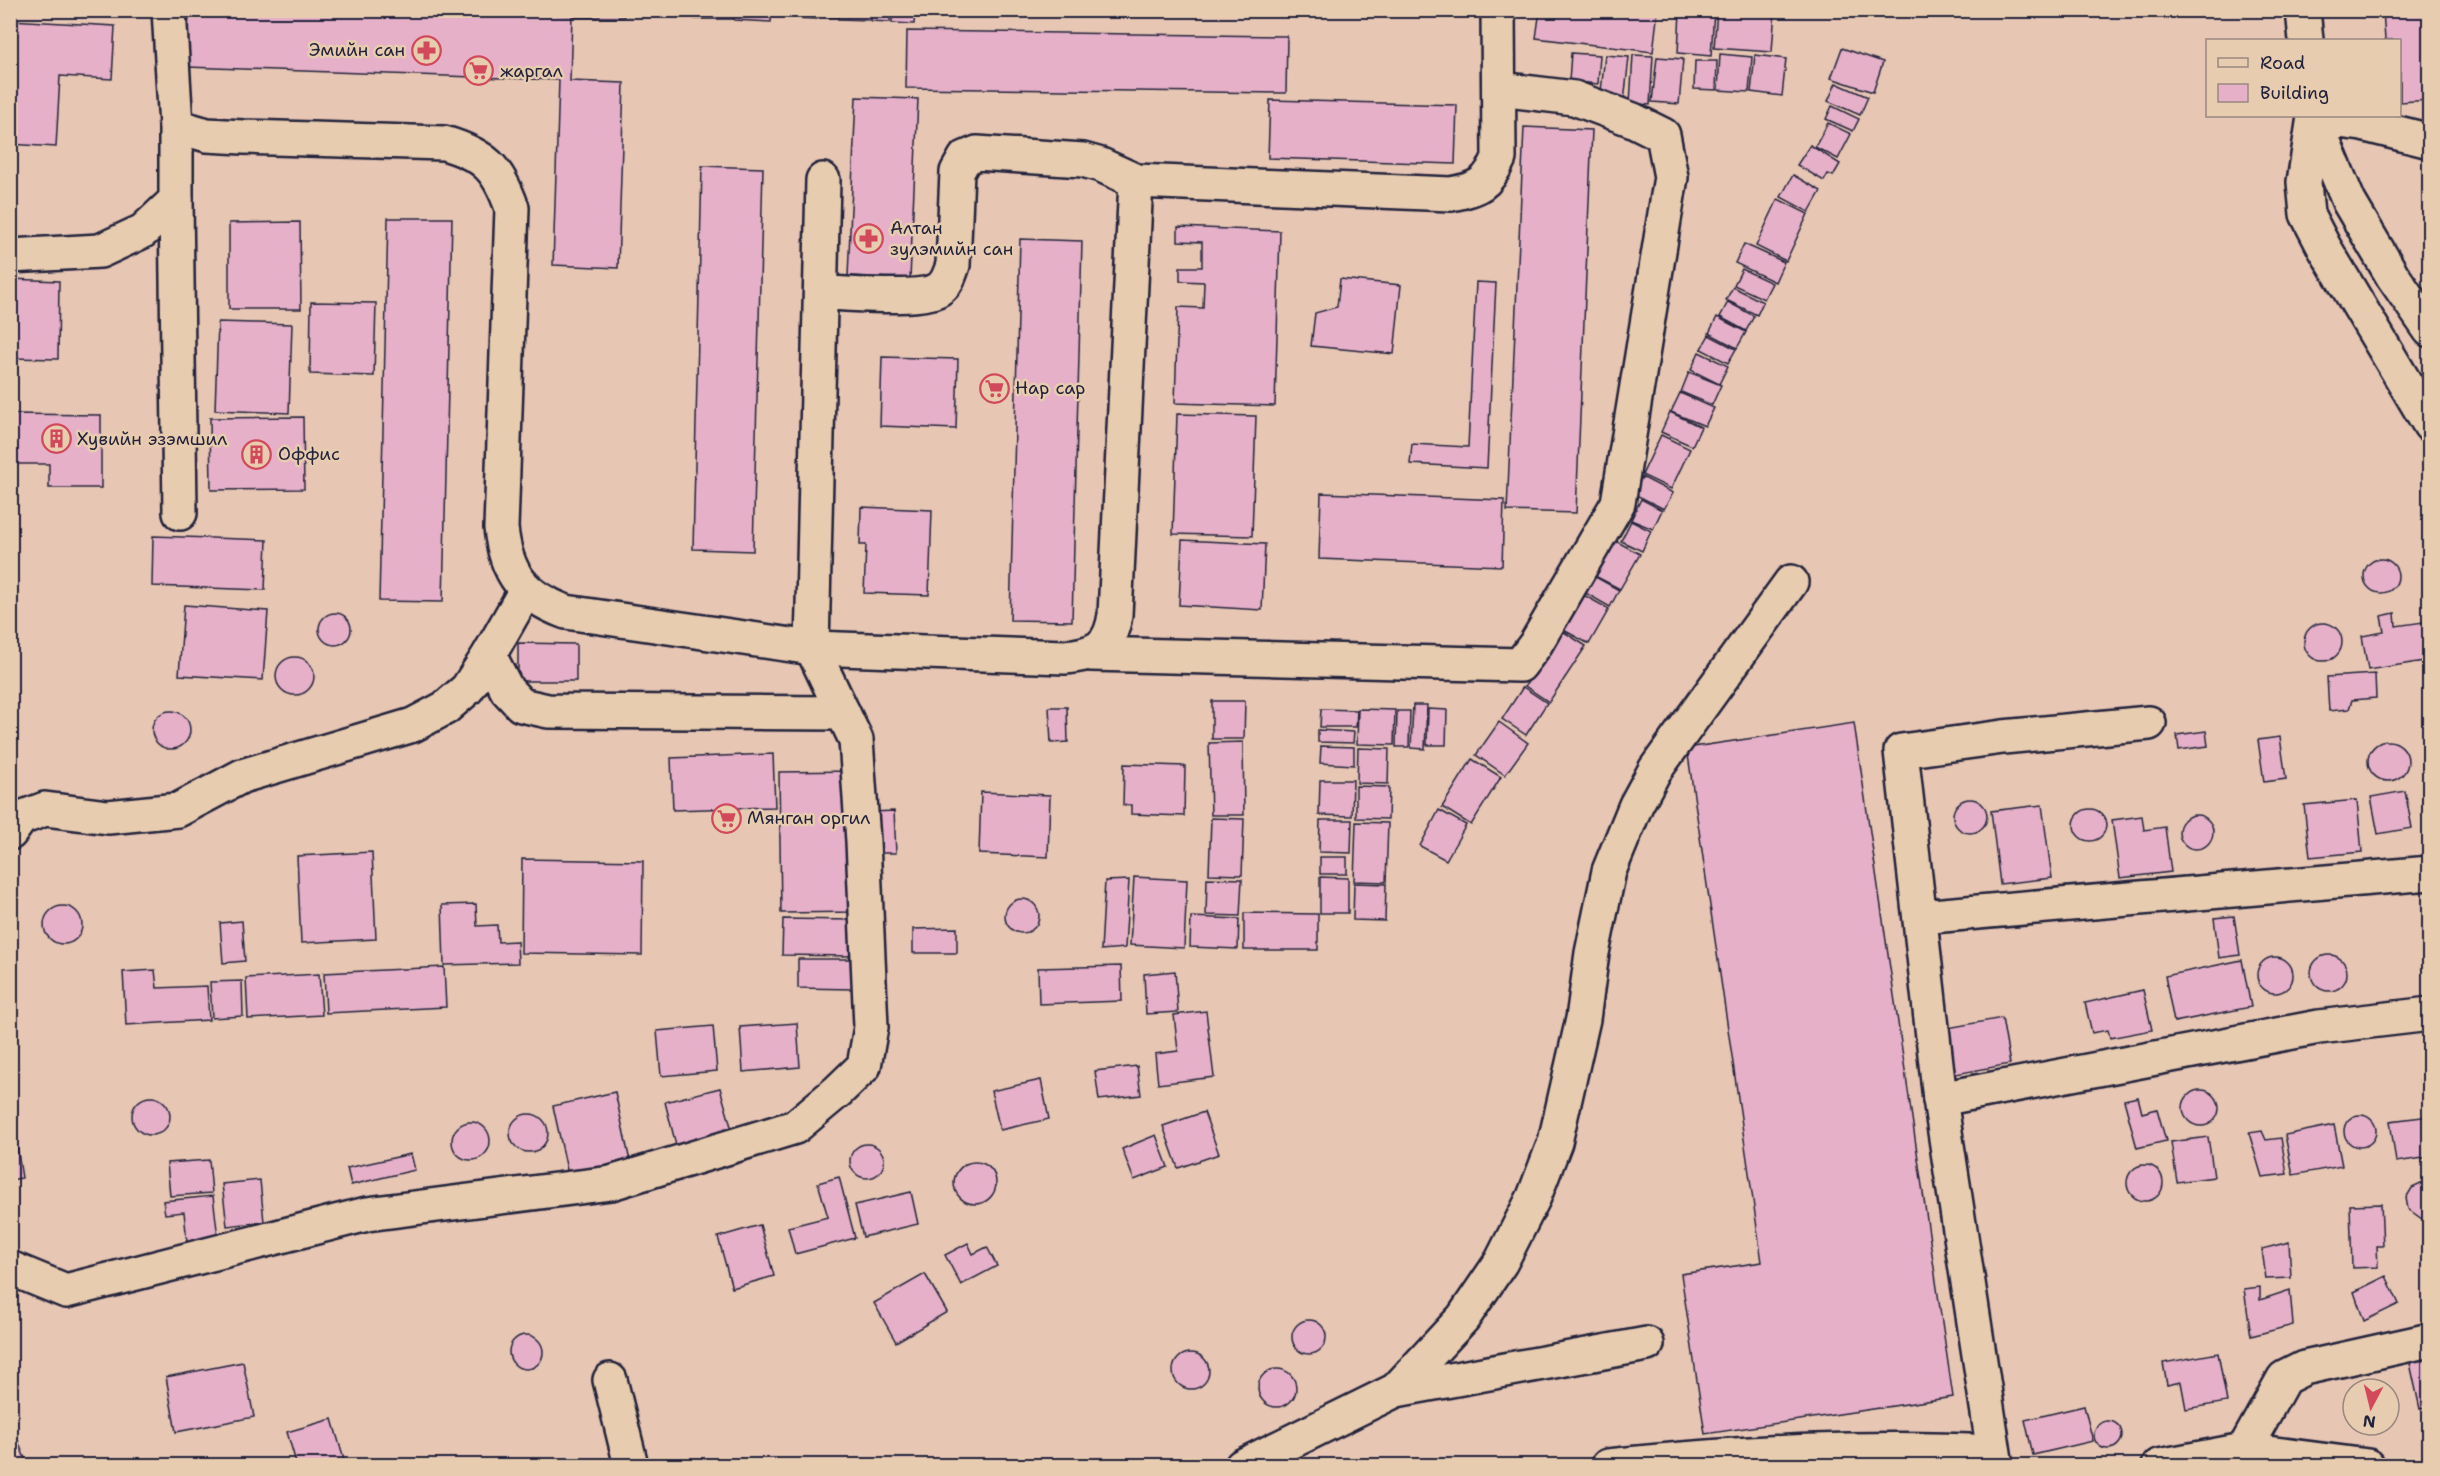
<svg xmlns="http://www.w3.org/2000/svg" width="2440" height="1476" font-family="'Shantell Sans',sans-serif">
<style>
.building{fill:#e5b0c8;stroke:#22223b;stroke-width:1.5}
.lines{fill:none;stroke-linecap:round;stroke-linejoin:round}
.minor-casing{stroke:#22223b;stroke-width:38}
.minor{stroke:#e8ccaf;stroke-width:33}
.labels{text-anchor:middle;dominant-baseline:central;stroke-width:5;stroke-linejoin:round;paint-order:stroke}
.poi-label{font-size:18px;fill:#22223b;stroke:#e8ccaf;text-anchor:start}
</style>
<rect width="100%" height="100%" fill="#e7c6b4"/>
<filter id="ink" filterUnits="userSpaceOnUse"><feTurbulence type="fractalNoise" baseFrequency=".0167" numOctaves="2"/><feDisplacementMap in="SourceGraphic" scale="12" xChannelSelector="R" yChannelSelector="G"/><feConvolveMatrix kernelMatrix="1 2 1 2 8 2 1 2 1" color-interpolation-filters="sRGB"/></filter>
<g filter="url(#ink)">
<g class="building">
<polygon points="189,10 443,10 572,15 570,81 624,83 618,268 553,265 559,80 187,67"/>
<rect x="574" y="10" width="50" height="7"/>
<polygon points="627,10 669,10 669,16 627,15"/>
<rect x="695" y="10" width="38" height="9"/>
<polygon points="735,10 772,10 771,22 734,20"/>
<polygon points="776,10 818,10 817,19 776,17"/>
<polygon points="820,10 836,10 836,17 819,16"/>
<polygon points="838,10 870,10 870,20 838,19"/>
<polygon points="872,10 890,10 890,22 871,21"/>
<polygon points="893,10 915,10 914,24 892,23"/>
<polygon points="1540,10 1658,10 1653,52 1536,38"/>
<polygon points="1680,10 1714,10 1711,56 1678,53"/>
<polygon points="1717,10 1775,10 1772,52 1714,48"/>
<polygon points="2383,10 2430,10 2430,100 2400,102 2400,40 2385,40"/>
<polygon points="10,20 115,26 112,79 60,76 56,147 10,144"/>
<polygon points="907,31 1287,36 1286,93 906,88"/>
<polygon points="1842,48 1883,62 1873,92 1831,78"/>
<polygon points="1571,53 1600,55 1598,84 1569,81"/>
<polygon points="1720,54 1752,57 1749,92 1718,90"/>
<polygon points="1605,55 1629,57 1624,102 1600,100"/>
<polygon points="1633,55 1653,56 1650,105 1630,103"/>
<polygon points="1755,55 1786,59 1782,96 1751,92"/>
<polygon points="1657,57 1683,59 1679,104 1652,102"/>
<polygon points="1695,61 1717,61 1716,90 1694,89"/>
<polygon points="1836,83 1868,97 1860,115 1828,101"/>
<polygon points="856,97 918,99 910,279 848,276"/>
<polygon points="1270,100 1457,105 1455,164 1268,158"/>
<polygon points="1832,106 1859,119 1853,131 1826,119"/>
<polygon points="1828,123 1851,134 1838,159 1815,147"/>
<polygon points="1524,127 1592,130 1576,513 1507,511"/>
<polygon points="1810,145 1840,164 1833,176 1828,174 1824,181 1797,165"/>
<polygon points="702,166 763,168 753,551 693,549"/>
<polygon points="1793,175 1821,191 1809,212 1781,197"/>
<polygon points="1778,199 1808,214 1786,261 1756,246"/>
<polygon points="388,218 452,218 443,602 379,601"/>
<polygon points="300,222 301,309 229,309 229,223"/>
<polygon points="1178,227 1280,231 1275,406 1175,403 1178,307 1203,308 1204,282 1180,281 1180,267 1202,267 1202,242 1178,241"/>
<polygon points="1020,239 1082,241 1072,621 1010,620"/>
<polygon points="1744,244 1784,262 1775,282 1735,263"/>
<polygon points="1742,269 1772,283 1764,299 1734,285"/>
<polygon points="10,279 59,281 58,359 10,358"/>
<polygon points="1340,279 1401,285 1394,354 1311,346 1315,313 1337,307"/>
<polygon points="1476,282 1496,283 1487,468 1410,464 1412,444 1468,447"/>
<polygon points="1733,287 1763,302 1757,315 1726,300"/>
<polygon points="311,302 376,303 374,376 310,374"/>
<polygon points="1728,302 1754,316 1746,331 1720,317"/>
<polygon points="1717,317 1746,332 1737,348 1709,333"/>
<polygon points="218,322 292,324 289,413 215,410"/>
<polygon points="1709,335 1736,349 1728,363 1701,349"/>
<polygon points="1699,352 1728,366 1719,384 1691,370"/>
<polygon points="882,357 958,359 956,429 880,426"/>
<polygon points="1689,372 1721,385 1712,405 1681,392"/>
<polygon points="1680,393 1714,408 1705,426 1671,412"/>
<polygon points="1670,412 1701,427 1692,446 1661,432"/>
<polygon points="10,414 101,415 101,488 49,488 49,464 10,464"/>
<polygon points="1177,414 1256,416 1252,536 1173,534"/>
<polygon points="303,417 304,489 211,490 210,418"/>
<polygon points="1661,435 1690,449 1671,489 1642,475"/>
<polygon points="1642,477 1673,493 1664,509 1634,494"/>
<polygon points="1321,493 1504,500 1502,566 1319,559"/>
<polygon points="1641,499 1662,510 1653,529 1631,520"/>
<polygon points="861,507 932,510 929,595 864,593 866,545 860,545"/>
<polygon points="1631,521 1651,531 1642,551 1621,541"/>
<polygon points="153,536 267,540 265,590 152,586"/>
<polygon points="1612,539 1640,554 1620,589 1593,575"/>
<polygon points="1182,540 1265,544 1262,610 1179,605"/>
<circle cx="2381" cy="576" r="17"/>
<polygon points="1592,575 1619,590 1610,607 1582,591"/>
<polygon points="1580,593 1609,609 1589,644 1560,628"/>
<polygon points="184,605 268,611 263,680 179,675"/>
<polygon points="2395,613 2396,626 2430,621 2430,660 2368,670 2362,636 2384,632 2381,616"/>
<circle cx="335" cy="629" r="16"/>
<circle cx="2323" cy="642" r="19"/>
<polygon points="1561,630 1586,646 1549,702 1525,686"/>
<polygon points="518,643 576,644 576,681 518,681"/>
<circle cx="295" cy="676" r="19"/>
<polygon points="2375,674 2376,698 2352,700 2349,709 2329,711 2327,677"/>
<polygon points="1523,687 1547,703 1526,735 1502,719"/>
<polygon points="1212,701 1245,701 1244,739 1212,739"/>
<polygon points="1413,705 1427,705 1425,749 1411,748"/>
<polygon points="1049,707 1067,707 1068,742 1051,743"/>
<polygon points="1321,709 1357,710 1356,727 1320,727"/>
<polygon points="1358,709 1395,710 1394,745 1357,744"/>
<polygon points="1428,709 1447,710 1446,745 1427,745"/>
<polygon points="1397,711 1410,711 1409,747 1396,747"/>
<circle cx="171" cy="730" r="19"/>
<polygon points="1499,722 1528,743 1505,775 1476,755"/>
<polygon points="1854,723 1953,1397 1705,1434 1681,1274 1762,1262 1687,748"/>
<polygon points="1318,730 1354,732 1353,743 1318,742"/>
<polygon points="2206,731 2208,746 2179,750 2177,735"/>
<polygon points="2280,737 2286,779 2264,782 2258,740"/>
<circle cx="2388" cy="761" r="20"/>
<polygon points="1243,742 1244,815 1211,815 1209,743"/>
<polygon points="1321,746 1354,747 1354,765 1320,763"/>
<polygon points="1358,748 1389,749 1388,784 1357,783"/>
<polygon points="773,754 775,807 673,810 671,758"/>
<polygon points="1472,759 1501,777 1471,825 1442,807"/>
<polygon points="1124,764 1185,766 1184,816 1131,814 1131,805 1123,805"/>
<polygon points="854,771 856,912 781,913 779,772"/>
<polygon points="1320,780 1353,780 1352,816 1319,815"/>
<polygon points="1356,786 1389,787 1388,819 1356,818"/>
<polygon points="2405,791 2412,828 2378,834 2371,797"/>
<polygon points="981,792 1050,795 1048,857 979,854"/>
<circle cx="1970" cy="816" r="17"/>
<polygon points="2357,800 2362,852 2310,857 2304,805"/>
<polygon points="2042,805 2052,878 2000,884 1991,811"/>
<circle cx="2090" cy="825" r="16"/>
<polygon points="1439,810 1466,825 1446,860 1420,846"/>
<polygon points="894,811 896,853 874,853 872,812"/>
<circle cx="2196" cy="832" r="17"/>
<polygon points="2142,816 2144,830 2165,827 2171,872 2120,878 2112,820"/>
<polygon points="1211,818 1244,819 1242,875 1209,874"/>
<polygon points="1320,820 1352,820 1351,853 1319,852"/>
<polygon points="1356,822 1388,823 1386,882 1354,881"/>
<polygon points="372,852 376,939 301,943 297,856"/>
<rect x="1320" y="857" width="27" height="17"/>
<polygon points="522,859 643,861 642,955 521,953"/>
<polygon points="1134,877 1187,880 1184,948 1130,945"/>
<polygon points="1320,877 1348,878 1348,913 1320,913"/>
<polygon points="1207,878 1242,879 1240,916 1206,915"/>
<polygon points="1129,880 1125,948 1101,950 1105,881"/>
<polygon points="1354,883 1386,884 1385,921 1353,920"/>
<circle cx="1022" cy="916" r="17"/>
<polygon points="476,904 477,926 497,925 498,942 517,941 518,963 444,965 442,905"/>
<circle cx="63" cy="925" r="19"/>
<polygon points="1244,913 1318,914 1318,950 1244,950"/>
<polygon points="2234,916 2240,955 2219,958 2214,918"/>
<polygon points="1191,917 1239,919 1238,949 1190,947"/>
<polygon points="783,919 852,920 851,956 782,955"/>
<polygon points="242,921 245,961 223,963 220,923"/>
<polygon points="957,928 957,953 913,953 913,929"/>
<circle cx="2329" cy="973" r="18"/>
<circle cx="2275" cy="975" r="18"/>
<polygon points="798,959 853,959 853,989 798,988"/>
<polygon points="2242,960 2251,1007 2174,1022 2165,976"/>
<polygon points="1121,966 1122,1001 1039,1004 1038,968"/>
<polygon points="444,967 446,1007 326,1013 324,973"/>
<polygon points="155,970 157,988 207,986 209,1020 126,1025 123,972"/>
<polygon points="1175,971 1178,1012 1146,1014 1144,974"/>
<polygon points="319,974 322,1015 248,1019 246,978"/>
<polygon points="242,981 243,1016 212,1018 210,982"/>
<polygon points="2143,990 2152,1030 2110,1038 2108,1030 2092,1033 2085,1003"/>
<polygon points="1206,1011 1214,1077 1158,1084 1155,1054 1178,1051 1174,1015"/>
<polygon points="2002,1018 2010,1064 1951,1075 1942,1029"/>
<polygon points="797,1023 800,1067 743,1072 740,1027"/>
<polygon points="713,1026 717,1071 661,1076 657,1031"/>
<polygon points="2430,1065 2430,1092 2424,1089 2420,1080 2423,1071"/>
<polygon points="1137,1066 1141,1095 1099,1100 1095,1071"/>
<polygon points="1041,1080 1049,1119 1000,1130 991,1091"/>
<polygon points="720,1088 732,1130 676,1145 665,1102"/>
<circle cx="2201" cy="1108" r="18"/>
<polygon points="615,1092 631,1166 569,1179 553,1106"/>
<polygon points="2138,1097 2142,1113 2157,1109 2166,1141 2137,1148 2124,1100"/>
<circle cx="151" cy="1116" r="19"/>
<polygon points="1204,1112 1219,1154 1178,1168 1163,1126"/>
<circle cx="529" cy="1133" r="19"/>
<circle cx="2360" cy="1131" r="16"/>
<polygon points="2430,1116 2430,1157 2396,1162 2390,1121"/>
<circle cx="471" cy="1141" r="19"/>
<polygon points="2334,1125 2342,1166 2293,1175 2285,1135"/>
<polygon points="2262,1131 2266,1140 2281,1138 2287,1174 2262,1177 2249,1133"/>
<polygon points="1156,1135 1168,1167 1134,1180 1122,1149"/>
<polygon points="2208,1137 2214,1177 2177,1182 2171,1142"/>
<circle cx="867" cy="1161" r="17"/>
<polygon points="17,1146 22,1178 10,1180 10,1147"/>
<polygon points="411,1154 415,1170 351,1185 347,1168"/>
<polygon points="209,1160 212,1193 170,1196 167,1163"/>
<circle cx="975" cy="1183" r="21"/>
<circle cx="2145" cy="1183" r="18"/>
<polygon points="839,1177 855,1238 795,1254 788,1227 828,1217 818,1183"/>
<polygon points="260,1180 264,1222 227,1226 222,1184"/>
<polygon points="2423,1183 2430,1184 2430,1217 2422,1219 2408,1209 2406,1198 2412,1188"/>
<polygon points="911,1192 918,1224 863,1237 855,1205"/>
<polygon points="213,1196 218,1238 187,1242 184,1212 165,1214 163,1201"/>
<polygon points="2381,1204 2383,1246 2377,1246 2378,1267 2352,1268 2350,1205"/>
<polygon points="760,1225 774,1276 732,1288 718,1237"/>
<polygon points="2289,1242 2291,1278 2266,1279 2262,1249"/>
<polygon points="968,1243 973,1254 987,1247 997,1266 961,1285 945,1255"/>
<polygon points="925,1274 947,1312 896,1342 874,1303"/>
<polygon points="2386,1276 2399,1304 2364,1321 2354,1292"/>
<polygon points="2260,1287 2260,1300 2290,1290 2293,1325 2251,1336 2244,1289"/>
<circle cx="1309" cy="1337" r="17"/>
<circle cx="526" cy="1352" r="17"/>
<polygon points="2430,1349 2430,1407 2420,1409 2408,1354"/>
<circle cx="1191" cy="1371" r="18"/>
<polygon points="2218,1353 2227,1402 2186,1409 2181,1382 2167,1385 2163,1363"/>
<polygon points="243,1362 254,1417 176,1432 166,1377"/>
<circle cx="1277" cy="1388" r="19"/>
<polygon points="2084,1406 2093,1441 2033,1455 2025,1420"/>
<polygon points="332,1419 345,1463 338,1466 297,1466 287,1432"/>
<circle cx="2108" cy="1435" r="14"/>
<polygon points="10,1421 28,1466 10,1466"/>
</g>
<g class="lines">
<defs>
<g id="minor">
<polyline points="2303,10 2306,40"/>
<polyline points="2314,117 2304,182 2307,214 2324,247 2430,425"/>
<path d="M 176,126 L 207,135 L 243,137 L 444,143 C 485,155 498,168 512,208 L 501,528 C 506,574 523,596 566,612 L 812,648 L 1065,657 C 1096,654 1110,648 1115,615 L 1136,181"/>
<polyline points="2430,141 2362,124 2314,118 2349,202 2392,275 2430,330"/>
<polyline points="176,200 180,513"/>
<polyline points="10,256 100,251 143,231 176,200 176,126 169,10"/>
<path d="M 822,293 C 846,293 921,301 939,289 C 947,284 950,274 953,265 L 957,172 L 965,158 L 977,153 L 1083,160 L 1101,165 L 1136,181 L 1451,194 C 1478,189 1488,184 1499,158 L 1498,10"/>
<polyline points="1091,654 1520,665 1535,645 1618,503 1671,177 1663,135 1633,120 1574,98 1500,89"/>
<polyline points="489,655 507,690 521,705 548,711 843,713"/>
<polyline points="10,833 21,818 45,809 108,817 178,810 242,776 413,725 445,708 467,689 489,655 526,590"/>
<polyline points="1920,917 2430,873"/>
<polyline points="1940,1099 2319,1027 2430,1014"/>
<polyline points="10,1268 66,1291 367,1214 611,1183 795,1127 838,1091 864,1066 871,1027 863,841 856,740 812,648 823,180"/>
<polyline points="610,1380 630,1461 629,1466"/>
<polyline points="1396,1390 1647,1344"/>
<polyline points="2244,1450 2284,1378 2304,1368 2430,1340"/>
<polyline points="1242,1466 1396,1390 1463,1318 1501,1262 1534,1197 1555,1142 1583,1019 1592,953 1609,871 1636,805 1655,770 1791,582"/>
<path d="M 1608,1466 C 1736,1453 1865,1445 1993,1452"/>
<polyline points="1996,1466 1940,1099 1901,751 2003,737 2149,723"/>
<polyline points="2159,1466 2244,1450 2368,1466"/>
</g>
</defs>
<use href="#minor" class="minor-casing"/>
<use href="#minor" class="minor"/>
</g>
</g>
<defs>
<symbol id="pharmacy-ring" viewBox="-11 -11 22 22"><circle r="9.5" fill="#e8ccaf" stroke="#d1495b" stroke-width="1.5"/><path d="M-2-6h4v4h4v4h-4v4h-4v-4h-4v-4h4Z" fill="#d1495b"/></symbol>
<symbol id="supermarket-ring" viewBox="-11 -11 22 22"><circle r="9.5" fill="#e8ccaf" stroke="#d1495b" stroke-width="1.5"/><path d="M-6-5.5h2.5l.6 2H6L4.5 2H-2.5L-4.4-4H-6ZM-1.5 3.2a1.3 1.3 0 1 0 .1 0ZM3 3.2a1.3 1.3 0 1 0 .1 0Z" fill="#d1495b"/></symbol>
<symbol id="building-ring" viewBox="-11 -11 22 22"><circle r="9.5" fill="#e8ccaf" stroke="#d1495b" stroke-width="1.5"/><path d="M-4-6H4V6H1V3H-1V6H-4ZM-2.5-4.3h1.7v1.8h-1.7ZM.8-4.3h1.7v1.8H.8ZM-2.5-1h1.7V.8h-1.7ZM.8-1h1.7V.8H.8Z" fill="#d1495b"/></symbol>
</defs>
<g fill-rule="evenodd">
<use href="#pharmacy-ring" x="410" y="34" width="33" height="33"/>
<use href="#supermarket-ring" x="462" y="54" width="33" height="33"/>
<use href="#pharmacy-ring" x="852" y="222" width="33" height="33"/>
<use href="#supermarket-ring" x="978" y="372" width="33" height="33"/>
<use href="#building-ring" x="40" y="422" width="33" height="33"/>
<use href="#building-ring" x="240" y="438" width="33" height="33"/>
<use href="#supermarket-ring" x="710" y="802" width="33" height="33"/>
</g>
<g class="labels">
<g class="poi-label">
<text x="405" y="50" text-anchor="end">Эмийн сан</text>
<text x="500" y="71">жаргал</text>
<text x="890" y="228">Алтан<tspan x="890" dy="21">зулэмийн сан</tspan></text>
<text x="1015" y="388">Нар сар</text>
<text x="77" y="439">Хувийн эзэмшил</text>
<text x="278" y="454">Оффис</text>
<text x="747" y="818">Мянган оргил</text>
</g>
</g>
<rect width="2440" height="1476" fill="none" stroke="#e8ccaf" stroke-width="36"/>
<rect x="18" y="18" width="2404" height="1440" fill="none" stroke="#22223b" stroke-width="2" filter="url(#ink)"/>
<rect x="2206" y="39" width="195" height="78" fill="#e8ccaf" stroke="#998881" stroke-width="1.5"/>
<rect x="2218" y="58" width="30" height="9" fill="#e8ccaf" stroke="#998881" stroke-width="1.5"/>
<text x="2260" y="69" font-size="18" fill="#22223b">Road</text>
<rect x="2218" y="84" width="30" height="18" fill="#e5b0c8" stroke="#998881" stroke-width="1.5"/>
<text x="2260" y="99" font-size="18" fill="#22223b">Building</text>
<g transform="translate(2371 1407) rotate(187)"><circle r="28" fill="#e8ccaf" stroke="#998881" stroke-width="1.5"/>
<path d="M0-4.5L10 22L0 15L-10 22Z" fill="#d1495b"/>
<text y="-9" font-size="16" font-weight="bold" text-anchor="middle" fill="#22223b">N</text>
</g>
</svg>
